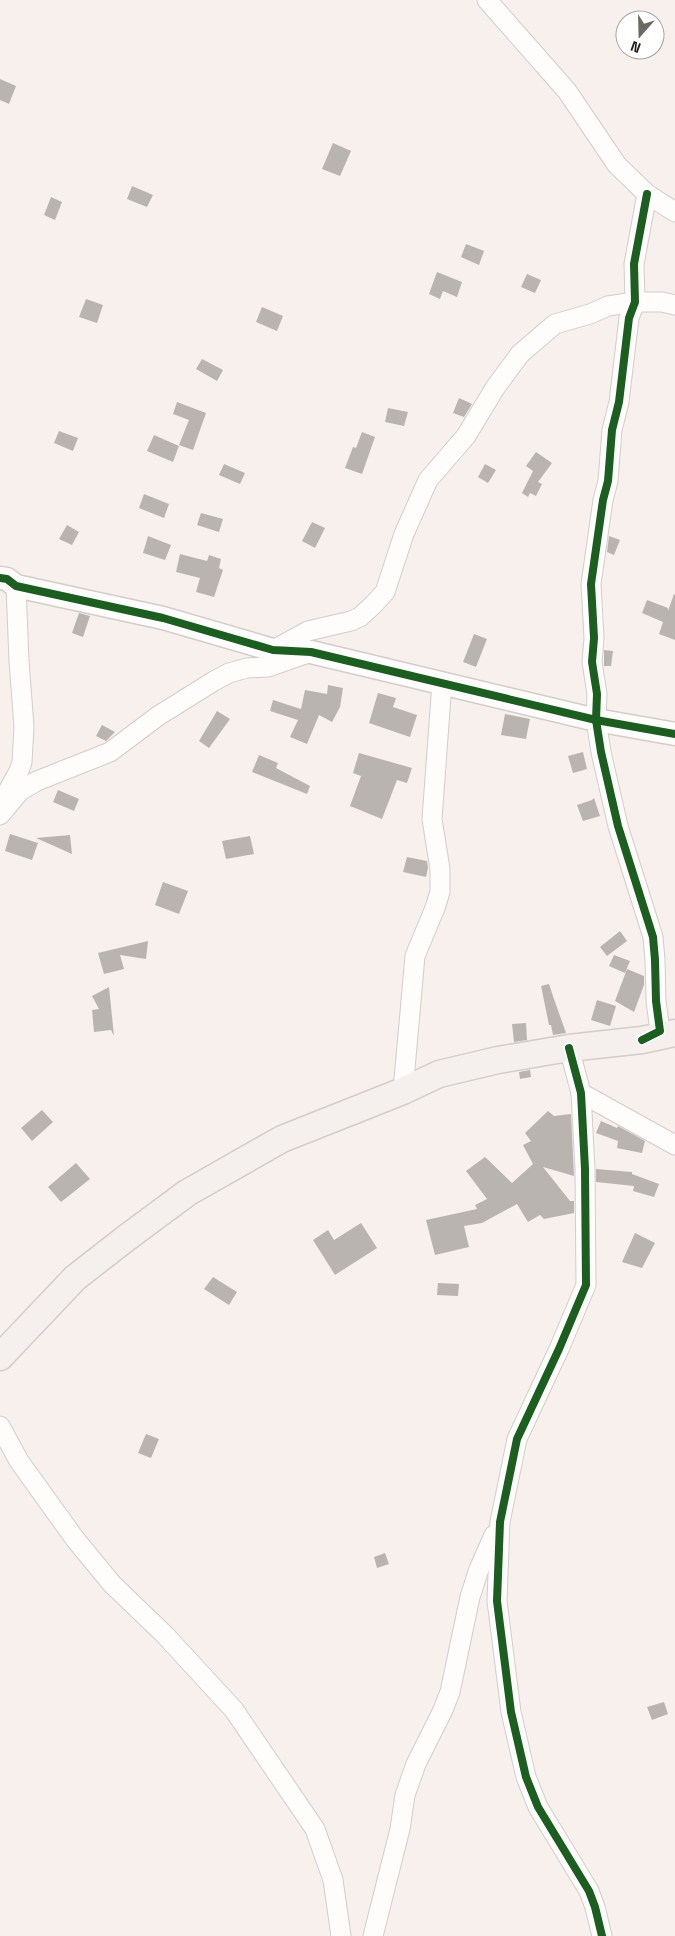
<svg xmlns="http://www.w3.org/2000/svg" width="675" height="1936" font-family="'Space Grotesk',sans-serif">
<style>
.building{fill:#bab4b1}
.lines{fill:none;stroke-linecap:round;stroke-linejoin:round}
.minor-casing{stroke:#d3cccb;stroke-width:21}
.tertiary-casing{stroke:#d3cccb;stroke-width:25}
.secondary-casing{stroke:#d3cccb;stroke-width:29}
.minor{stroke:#fefdfc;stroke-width:19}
.tertiary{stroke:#fefdfc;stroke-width:22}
.secondary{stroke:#f5efed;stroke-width:26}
.cycleway-casing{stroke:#fff;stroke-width:11}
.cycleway{stroke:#1b5e20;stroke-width:8}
</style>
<rect width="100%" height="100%" fill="#f8f0ed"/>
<g class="building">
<polygon points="0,79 16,86 9,104 0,100"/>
<polygon points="333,143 351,151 340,176 322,169"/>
<polygon points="132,186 153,195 147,207 127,199"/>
<polygon points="51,197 62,202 55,220 44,215"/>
<polygon points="466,244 484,251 479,265 461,257"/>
<polygon points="437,272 462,282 457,297 443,291 440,299 429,294"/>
<polygon points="527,274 541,280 535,293 521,287"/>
<polygon points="86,299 103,305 97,323 79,317"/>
<polygon points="262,307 283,316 277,331 256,322"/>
<polygon points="202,359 223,370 217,381 196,369"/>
<polygon points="459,398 472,404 464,417 453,413"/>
<polygon points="177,402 206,413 193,450 179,445 189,420 173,414"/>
<polygon points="388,408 408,412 404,426 385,422"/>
<polygon points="59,431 78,438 73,451 54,443"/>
<polygon points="362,432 375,437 362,474 345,468 353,447 356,448"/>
<polygon points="154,435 179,446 173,462 147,451"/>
<polygon points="536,452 552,463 538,482 542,484 536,496 530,493 528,497 522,493 533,471 526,466"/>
<polygon points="224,464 245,473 240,484 219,475"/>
<polygon points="485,464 496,470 488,483 478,477"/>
<polygon points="144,494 169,504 164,518 139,508"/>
<polygon points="201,513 223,519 219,532 197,525"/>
<polygon points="312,522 325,528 315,548 302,541"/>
<polygon points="67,525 79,532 72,545 59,539"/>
<polygon points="148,536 171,545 165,560 143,553"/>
<polygon points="609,536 620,540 614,555 607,552"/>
<polygon points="180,554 207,561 209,555 221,559 219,568 223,570 214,597 196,592 200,578 176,572"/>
<polygon points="674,594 675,595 675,640 659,634 663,622 642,613 647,600 668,608 668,611"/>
<polygon points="79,613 90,616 83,637 72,633"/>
<polygon points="474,634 487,639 476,667 463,662"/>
<polygon points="604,650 613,651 611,666 604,666"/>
<polygon points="328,685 343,688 340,707 332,722 319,715 307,744 290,737 298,720 270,711 273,700 301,709 305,690 327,694"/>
<polygon points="378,693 396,698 393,707 417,715 410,737 369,723"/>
<polygon points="217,711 230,719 209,748 199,741"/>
<polygon points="505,714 530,719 526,739 501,735"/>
<polygon points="102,725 115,732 106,741 96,736"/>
<polygon points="583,752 587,769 573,773 568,756"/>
<polygon points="359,753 412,768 407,783 397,780 382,819 350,806 361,776 353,773"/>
<polygon points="259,755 278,763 276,768 310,786 307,794 252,772"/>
<polygon points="58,790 79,799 74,811 53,802"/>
<polygon points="594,798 600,816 583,821 577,805 592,800"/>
<polygon points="10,834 38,843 32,860 5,851"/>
<polygon points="70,835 72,854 36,838"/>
<polygon points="250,836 254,854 226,859 222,841"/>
<polygon points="407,857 427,861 428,868 426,877 403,872"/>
<polygon points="163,882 188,891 179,914 155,905"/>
<polygon points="620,931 627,941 607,956 600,947"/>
<polygon points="148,941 146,959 120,955 124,969 104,974 98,953"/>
<polygon points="614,955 630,961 625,973 609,966"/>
<polygon points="627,969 644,976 644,985 634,1012 615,1001"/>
<polygon points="549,984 554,999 566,1033 553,1035 551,1025 549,1025 541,986"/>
<polygon points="109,987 114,1036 111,1030 94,1032 92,1010 99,1009 92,996"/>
<polygon points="597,1000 616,1006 610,1026 591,1020"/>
<polygon points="526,1023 527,1040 514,1042 512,1024"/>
<polygon points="530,1070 531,1077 520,1079 519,1072"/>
<polygon points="42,1110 53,1122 32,1141 21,1128"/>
<polygon points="548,1111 554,1116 571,1114 574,1176 543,1167 570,1201 574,1201 574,1213 544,1219 540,1215 528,1222 517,1204 482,1223 464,1226 469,1247 435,1255 426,1220 477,1209 475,1205 487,1199 466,1171 485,1157 512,1183 533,1164 523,1145 531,1141 525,1133"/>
<polygon points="601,1121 617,1128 618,1126 645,1141 642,1153 617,1148 618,1141 596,1133"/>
<polygon points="76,1163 90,1179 61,1202 48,1187"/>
<polygon points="596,1169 632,1172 632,1174 659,1184 654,1197 633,1191 634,1186 596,1182"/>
<polygon points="361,1223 377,1248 335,1275 313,1240 328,1230 334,1240"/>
<polygon points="635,1233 655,1243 642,1268 622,1262"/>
<polygon points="213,1277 237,1292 229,1305 204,1289"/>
<polygon points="438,1283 459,1284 458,1296 437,1295"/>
<polygon points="146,1434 159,1439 151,1458 138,1453"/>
<polygon points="385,1553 389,1564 377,1568 374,1557"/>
<polygon points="664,1702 668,1714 652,1720 647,1707"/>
</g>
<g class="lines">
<defs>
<g id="minor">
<polyline points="487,0 567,91 617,165 647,194 675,212"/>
<polyline points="273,650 308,631 351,621 360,617 373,605 385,592 404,534 428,480 466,436 495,388 520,354 555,324 590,314 608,306 635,302 662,302 675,305"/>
<polyline points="2,802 19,771 22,762 24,727 19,661 16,586"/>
<polyline points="0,815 20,791 37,781 110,752 158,716 214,681 229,673 247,668 268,667 308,653"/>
<polyline points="646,1038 660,1031 656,1001 655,960 653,937 618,826 601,752 596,720 597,694 592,662 594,638 591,584 603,500 608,481 612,430 619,402 629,318 635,302 634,264 647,194"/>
<polyline points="569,1048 581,1093 585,1169 586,1285 559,1349 517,1439 500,1522 497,1601 511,1712 526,1777 538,1807 589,1891 595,1907 602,1936"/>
<polyline points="403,1091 415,956 435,908 440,892 440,869 432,819 442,683"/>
<polyline points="581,1093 675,1145"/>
<polyline points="0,1426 19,1461 75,1539 112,1584 165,1635 234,1710 315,1829 333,1880 341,1936"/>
<polyline points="373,1936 400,1829 405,1795 416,1764 443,1710 450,1692 470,1597 479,1569 494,1535"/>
</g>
<polyline id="tertiary" points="0,578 7,579 16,586 163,618 273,650 311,652 596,720 675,734"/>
<polyline id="secondary" points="0,1357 75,1278 125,1239 187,1193 282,1139 403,1091 439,1074 498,1060 569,1048 642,1040 675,1033"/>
</defs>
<use href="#minor" class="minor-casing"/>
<use href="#tertiary" class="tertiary-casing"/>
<use href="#secondary" class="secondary-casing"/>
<use href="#minor" class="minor"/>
<use href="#tertiary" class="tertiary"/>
<use href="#secondary" class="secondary"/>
<defs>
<g id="cycleway">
<polyline points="0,578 7,579 16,586 163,618 273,650 311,652 596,720 675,734"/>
<polyline points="642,1040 660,1031 656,1001 655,960 653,937 618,826 601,752 596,720 597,694 592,662 594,638 591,584 603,500 608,481 612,430 619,402 629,318 635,302 634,264 647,194"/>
<polyline points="569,1048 581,1093 585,1169 586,1285 559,1349 517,1439 500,1522 497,1601 511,1712 526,1777 538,1807 589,1891 595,1907 602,1936"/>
</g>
</defs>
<use href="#cycleway" class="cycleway-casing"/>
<use href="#cycleway" class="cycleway"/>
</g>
<g transform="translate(640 35) rotate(200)"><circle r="24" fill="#ffffff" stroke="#a7a5a4"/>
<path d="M0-4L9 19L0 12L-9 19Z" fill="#6e6865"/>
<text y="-8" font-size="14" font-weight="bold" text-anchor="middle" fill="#231e1c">N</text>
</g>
</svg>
